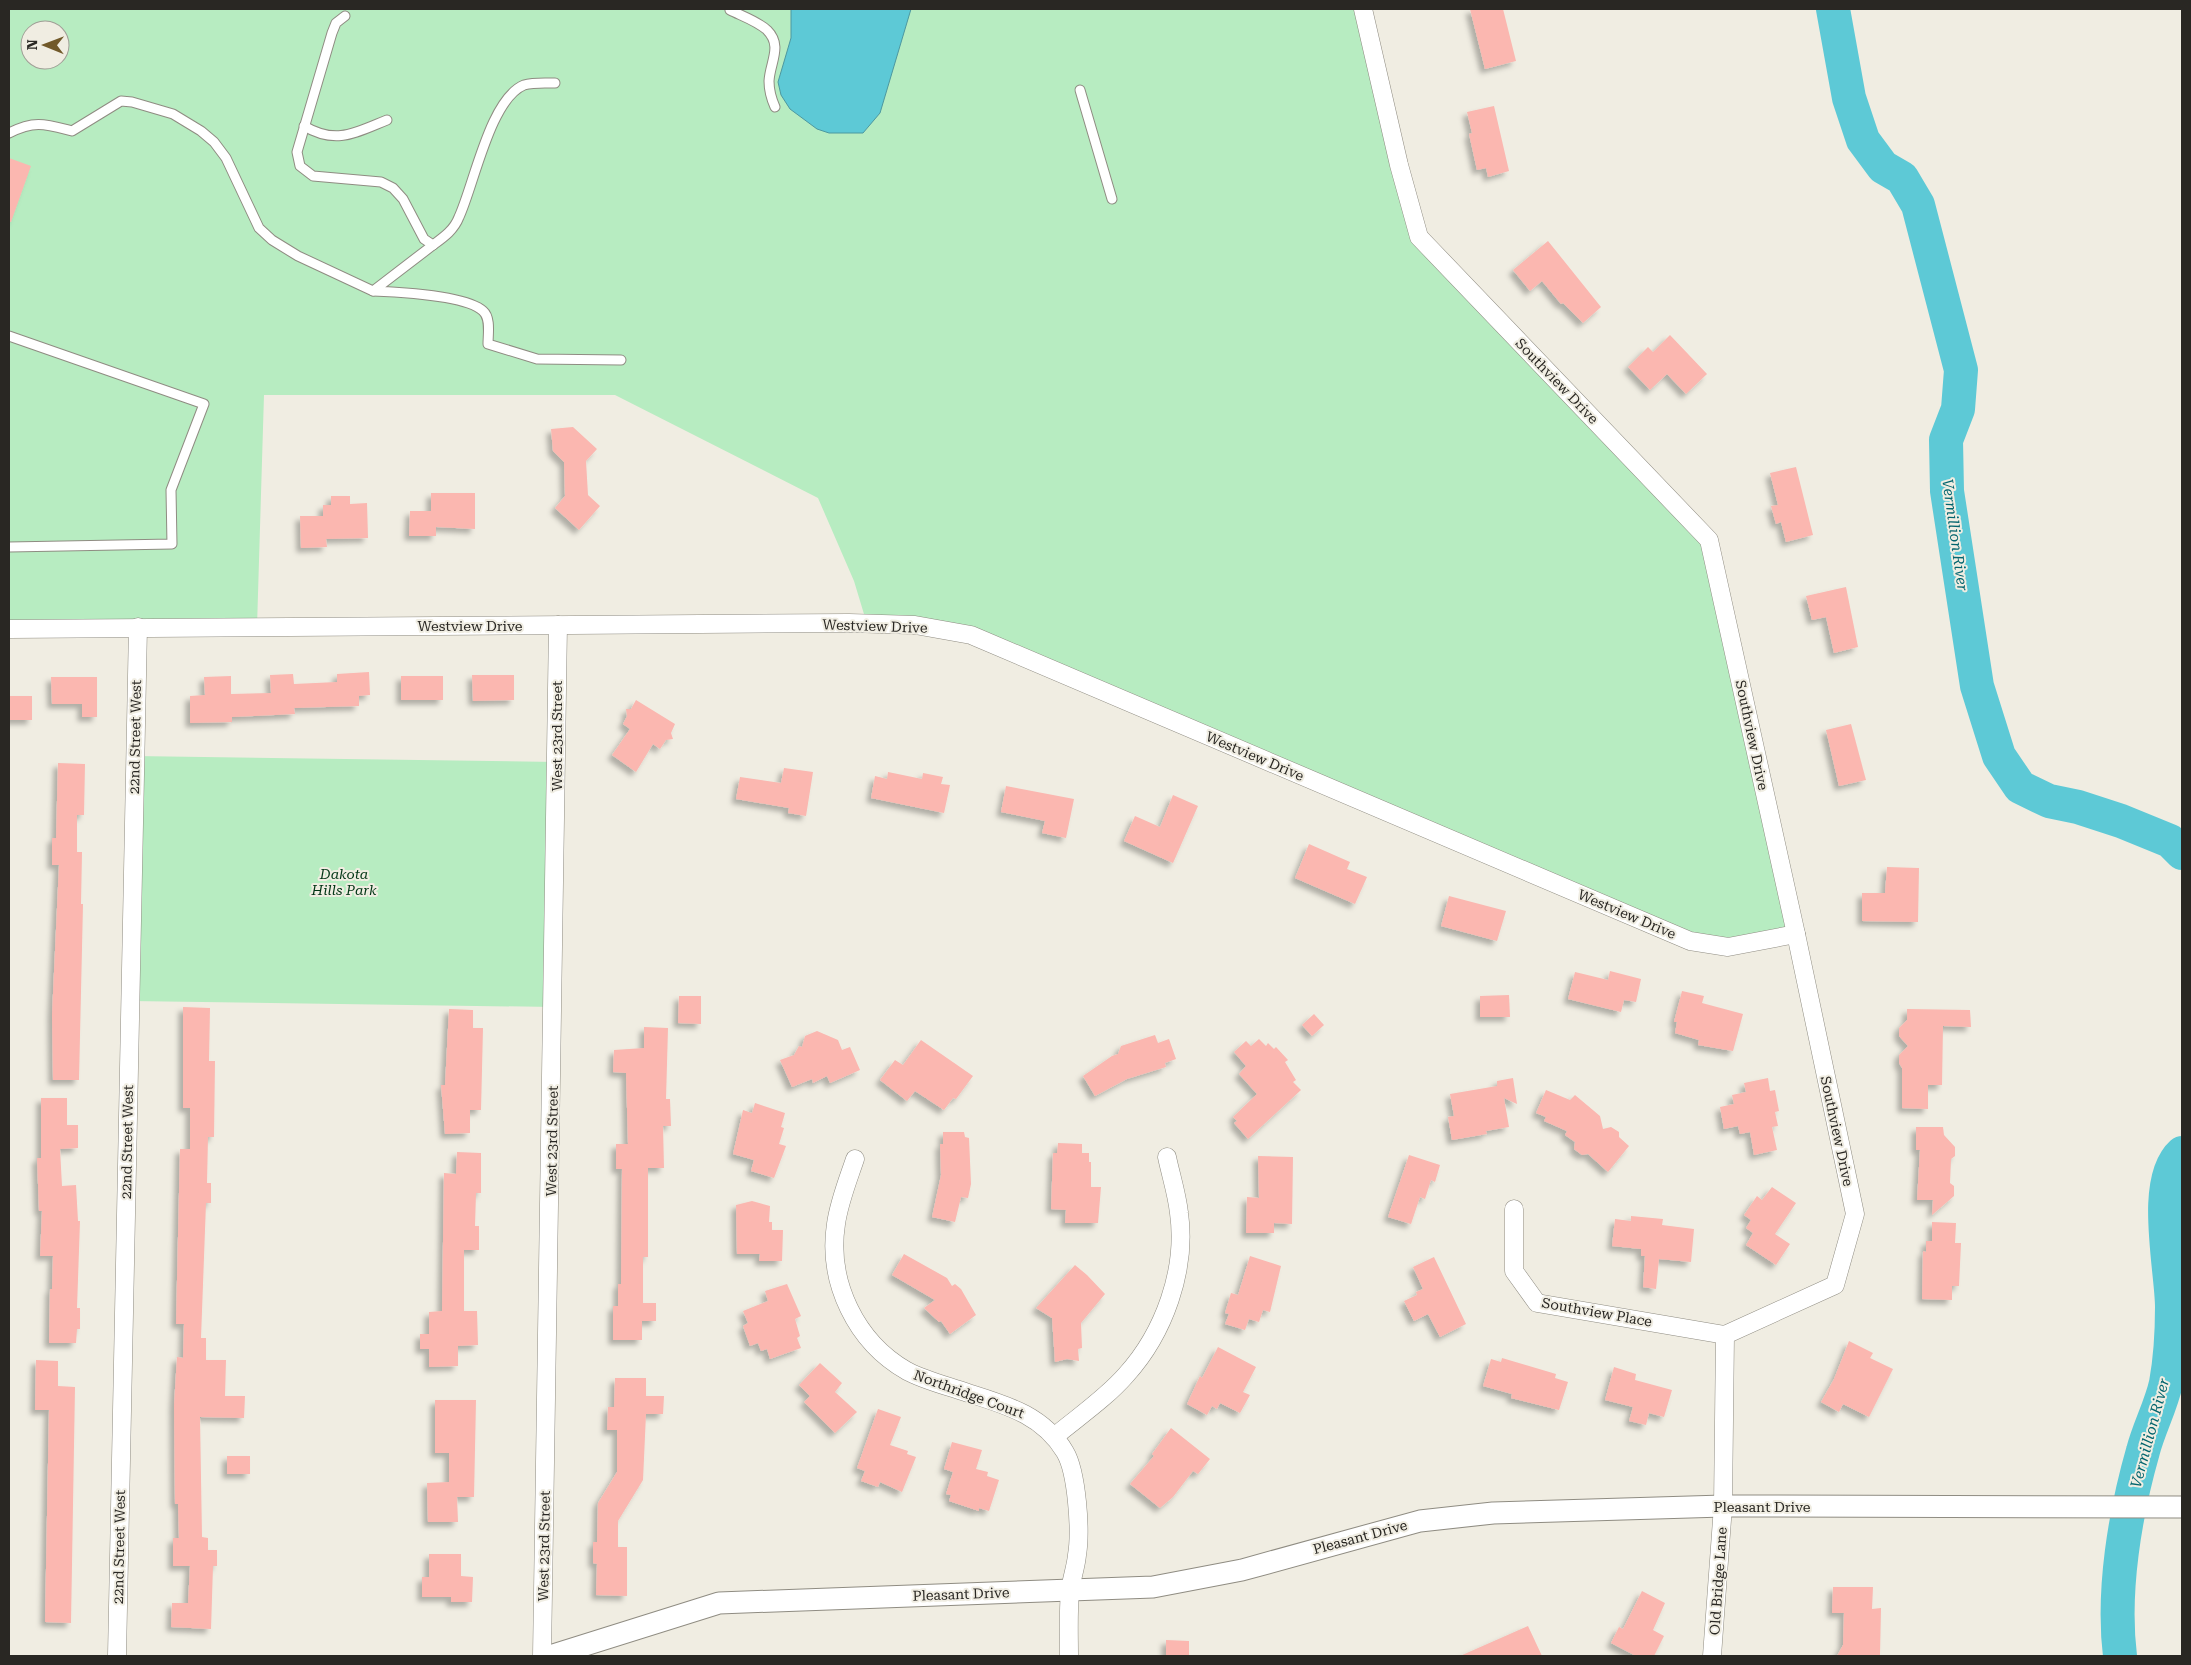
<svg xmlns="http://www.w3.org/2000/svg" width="2191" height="1665" font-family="'Roboto Serif',serif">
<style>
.green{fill:#b7ecc1;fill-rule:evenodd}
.water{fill:#5dc9d6;stroke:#4d98a0}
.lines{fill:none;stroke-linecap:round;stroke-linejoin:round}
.river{stroke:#5dc9d6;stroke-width:34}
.building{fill:#fbb7b0;filter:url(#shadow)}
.service-casing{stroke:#8f8c82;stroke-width:11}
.minor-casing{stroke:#8f8c82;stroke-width:19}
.tertiary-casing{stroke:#8f8c82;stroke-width:23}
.service{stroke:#fff;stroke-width:9}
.minor{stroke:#fff;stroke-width:18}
.tertiary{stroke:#fff;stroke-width:21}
.labels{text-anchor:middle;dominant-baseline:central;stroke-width:4;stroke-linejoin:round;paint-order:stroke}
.street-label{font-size:14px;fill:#292723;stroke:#f0ede2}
.park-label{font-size:14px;font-style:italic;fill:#003514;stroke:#f0ede2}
.water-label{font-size:15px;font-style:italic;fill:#02646d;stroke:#f0ede2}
</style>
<defs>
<filter id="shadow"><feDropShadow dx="-4.5" dy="4.5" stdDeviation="2.5" flood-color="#0004"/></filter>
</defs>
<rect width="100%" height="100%" fill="#f0ede2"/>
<g class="green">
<path d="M 9,9 L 1363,9 L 1419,237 L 1709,540 L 1796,934 L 1728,947 L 971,635 L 867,624 L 854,581 L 818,498 L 615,395 L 264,395 L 257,627 L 9,629 ZM 30,30 L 60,30 L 60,60 L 30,60 Z"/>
<polygon points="134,756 557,762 554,1007 130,1001"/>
</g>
<polygon class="water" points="791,9 911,9 880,113 863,133 829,133 817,129 790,109 781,95 778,82 791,38"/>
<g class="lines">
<g class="river">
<polyline points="1833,9 1849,98 1863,140 1883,167 1902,178 1918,205 1961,370 1958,409 1946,440 1947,491 1977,686 1999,756 2020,787 2049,801 2078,807 2121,821 2170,841 2182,853"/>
<path d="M 2120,1656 C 2112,1591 2125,1514 2143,1451 C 2149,1428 2161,1406 2166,1383 C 2170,1361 2172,1330 2172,1307 C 2172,1270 2151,1181 2182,1153"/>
</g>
</g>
<g class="building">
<polygon points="1470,9 1503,9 1516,61 1485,69"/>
<polygon points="1494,106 1509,171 1488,177 1486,168 1477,170 1469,134 1472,133 1467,112"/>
<polygon points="9,158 31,166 11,222 9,222"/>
<polygon points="1548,241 1601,307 1583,323 1563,303 1561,304 1542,281 1530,291 1513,270"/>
<polygon points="1670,335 1707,374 1686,394 1667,374 1650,390 1628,367 1648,347 1653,352"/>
<polygon points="573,427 597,449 586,461 588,495 600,506 579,530 555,508 565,496 564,462 553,451 551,429"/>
<polygon points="1796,467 1813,535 1786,542 1781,522 1776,524 1771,506 1778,505 1770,473"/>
<polygon points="431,493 475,493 475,529 436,527 436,536 409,536 410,511 431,511"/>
<polygon points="331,496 350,496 350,504 367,503 368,538 326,539 327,547 301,548 300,516 323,516 323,505 331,505"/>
<polygon points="1846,587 1858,647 1834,653 1826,617 1812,620 1806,596"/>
<polygon points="369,672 370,695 359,696 359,706 294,708 295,714 232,717 232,722 190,723 190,696 205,695 204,677 231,676 231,694 271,693 270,675 293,674 294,684 337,682 337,674"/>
<polygon points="472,675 514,675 514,700 473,701"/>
<rect x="401" y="676" width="42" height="24"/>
<polygon points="51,677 97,677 97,717 82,717 82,704 52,704"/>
<rect x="9" y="696" width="23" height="24"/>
<polygon points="636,700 675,724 671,733 673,739 666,740 660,749 653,744 636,772 612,755 630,729 623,724 627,716 626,709 631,709"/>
<polygon points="1851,724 1866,780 1839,786 1826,730"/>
<polygon points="58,763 85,764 84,815 77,815 77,852 82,852 81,904 83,904 79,1080 53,1080 52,1015 59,865 52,865 52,838 56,838"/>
<polygon points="784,768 813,772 806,816 788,813 789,808 736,799 740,777 781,783"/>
<polygon points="888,772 922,779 923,773 943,777 941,784 950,785 944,813 871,798 875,776 887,779"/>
<polygon points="1006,786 1074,799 1066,838 1042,833 1045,821 1001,812"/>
<polygon points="1173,795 1198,806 1173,863 1124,841 1135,816 1160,827"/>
<polygon points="1309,844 1350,862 1347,869 1367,877 1355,904 1295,878"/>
<polygon points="1887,867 1919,868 1918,922 1862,921 1862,893 1885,893"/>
<polygon points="1449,896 1506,911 1497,941 1441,926"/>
<polygon points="1610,971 1641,979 1636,1002 1624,1000 1621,1012 1568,999 1575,972 1608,980"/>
<polygon points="1682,991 1704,996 1702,1003 1743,1014 1733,1051 1698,1045 1699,1040 1675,1033 1677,1022 1674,1022"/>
<polygon points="1509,995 1510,1017 1480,1017 1480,996"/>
<polygon points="679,996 701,996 701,1024 678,1023"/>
<polygon points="183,1007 210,1008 209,1061 215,1061 214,1137 208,1137 207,1183 211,1183 211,1203 206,1203 201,1338 206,1338 206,1360 226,1360 225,1396 245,1396 244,1418 200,1417 202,1537 208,1538 208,1550 217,1550 217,1566 213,1566 211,1629 171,1627 172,1603 188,1603 190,1566 173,1566 173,1538 179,1538 178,1504 175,1504 174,1405 177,1357 183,1358 184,1324 176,1324 180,1149 190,1149 190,1108 183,1108"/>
<polygon points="449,1009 473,1010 473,1028 483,1028 481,1110 470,1110 470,1133 445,1134 441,1085 445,1085"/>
<polygon points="1907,1009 1970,1010 1971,1027 1943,1026 1942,1085 1928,1085 1928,1109 1902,1108 1902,1068 1899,1063 1899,1055 1908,1046 1899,1036 1899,1028 1907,1020"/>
<polygon points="1314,1014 1324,1025 1312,1036 1302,1025"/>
<polygon points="644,1027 668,1028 666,1099 670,1099 671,1126 663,1126 664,1168 648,1168 648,1257 643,1257 643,1303 656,1303 656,1321 642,1321 642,1340 613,1340 613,1306 618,1306 618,1284 621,1284 622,1169 616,1169 616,1144 628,1144 626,1073 613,1072 614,1050 644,1048"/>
<polygon points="817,1031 838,1040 842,1050 850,1047 860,1070 830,1083 827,1076 813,1083 812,1079 792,1087 780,1060 794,1055 799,1046 802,1047 805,1036"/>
<polygon points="1155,1035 1158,1043 1169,1039 1176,1059 1165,1063 1166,1067 1127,1079 1095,1096 1083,1076 1112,1056 1118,1054 1121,1046"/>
<polygon points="1259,1039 1266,1046 1268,1043 1274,1049 1276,1047 1288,1060 1285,1062 1296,1080 1293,1082 1301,1090 1248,1139 1234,1123 1237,1121 1233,1117 1257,1094 1239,1074 1246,1066 1234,1052 1246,1041 1251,1046"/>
<polygon points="921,1040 973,1076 956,1099 953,1098 944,1110 915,1091 907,1101 880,1080 895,1060 903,1065"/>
<polygon points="1513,1078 1517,1104 1504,1098 1509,1127 1486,1131 1487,1134 1452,1140 1448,1117 1454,1116 1450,1094 1497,1086 1497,1081"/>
<polygon points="1768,1078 1770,1091 1775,1090 1779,1111 1775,1112 1778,1126 1772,1127 1777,1150 1754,1155 1750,1132 1740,1134 1738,1126 1724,1129 1720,1107 1734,1104 1732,1095 1746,1092 1744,1083"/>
<polygon points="1546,1090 1570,1100 1575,1095 1600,1116 1603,1129 1611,1127 1619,1132 1619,1137 1629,1146 1608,1172 1588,1154 1582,1155 1574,1149 1575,1142 1565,1135 1567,1131 1544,1121 1546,1117 1536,1113"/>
<polygon points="41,1098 67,1098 67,1125 78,1125 78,1148 60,1149 62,1186 76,1185 78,1221 80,1221 77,1308 80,1308 80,1329 77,1329 76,1343 49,1343 50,1289 52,1289 53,1256 40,1256 42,1211 39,1211 37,1158 41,1158"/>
<polygon points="755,1103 785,1113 781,1127 784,1128 779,1144 786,1146 774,1178 751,1171 754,1160 733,1154 743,1110 752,1113"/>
<polygon points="1916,1127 1943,1127 1944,1135 1955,1147 1955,1156 1951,1159 1950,1183 1954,1186 1954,1196 1932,1215 1933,1200 1917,1200 1920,1150 1916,1150"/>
<polygon points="943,1132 964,1132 965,1137 969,1138 971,1184 968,1198 961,1197 955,1222 932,1217 941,1175 940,1144 943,1144"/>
<polygon points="1058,1143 1082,1144 1082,1153 1089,1153 1089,1162 1091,1162 1091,1187 1101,1187 1098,1223 1065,1223 1066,1210 1051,1209 1053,1153 1057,1153"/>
<polygon points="457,1152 481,1153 481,1193 476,1193 475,1226 479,1226 479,1250 464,1250 464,1311 477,1311 478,1345 458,1346 458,1366 429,1367 429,1349 420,1349 420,1334 429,1334 429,1312 442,1311 444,1173 456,1174"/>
<polygon points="1409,1155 1440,1165 1435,1182 1431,1180 1425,1199 1420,1197 1411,1224 1388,1217"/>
<polygon points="1258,1156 1293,1157 1292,1224 1274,1223 1274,1233 1246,1233 1247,1197 1259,1198"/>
<polygon points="1772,1187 1796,1203 1775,1234 1790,1244 1776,1265 1746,1245 1753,1233 1746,1228 1751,1220 1744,1215 1757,1196 1762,1200"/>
<polygon points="752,1201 770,1206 769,1222 772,1222 772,1230 783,1230 782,1261 759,1261 760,1254 737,1254 736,1205"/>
<polygon points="1631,1216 1663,1219 1662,1225 1694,1229 1691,1262 1659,1259 1656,1289 1643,1287 1645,1256 1641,1256 1641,1249 1612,1246 1615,1219 1631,1221"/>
<polygon points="1932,1222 1956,1223 1955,1243 1961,1243 1959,1286 1952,1286 1952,1300 1922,1299 1923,1251 1926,1252 1926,1241 1932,1241"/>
<polygon points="904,1254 947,1278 952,1286 955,1284 961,1289 976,1315 950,1334 941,1321 939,1322 924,1308 935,1300 892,1275"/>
<polygon points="1250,1256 1281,1266 1270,1312 1263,1310 1259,1322 1249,1319 1245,1330 1225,1324 1229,1314 1225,1313 1231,1293 1238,1295"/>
<polygon points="1434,1257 1466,1324 1440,1337 1428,1314 1414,1321 1404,1301 1417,1295 1416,1292 1423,1289 1413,1267"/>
<polygon points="1075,1265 1087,1275 1105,1294 1081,1323 1082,1348 1078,1349 1079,1361 1067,1359 1055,1362 1052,1318 1036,1308"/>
<polygon points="787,1284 801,1316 795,1319 800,1336 797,1338 801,1348 770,1359 767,1349 761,1351 758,1343 750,1346 743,1326 748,1323 743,1311 768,1301 765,1291"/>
<polygon points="1849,1341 1873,1353 1870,1358 1893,1369 1869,1417 1843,1404 1839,1412 1821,1402 1834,1379"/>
<polygon points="1218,1347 1256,1367 1243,1392 1250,1395 1240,1413 1220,1403 1217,1409 1212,1406 1207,1415 1187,1404 1200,1376 1202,1378"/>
<polygon points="1502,1358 1556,1374 1555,1378 1568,1382 1559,1410 1511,1398 1512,1394 1483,1386 1491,1359 1501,1362"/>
<polygon points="36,1360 58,1361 58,1386 75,1387 71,1623 45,1622 49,1410 35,1410"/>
<polygon points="820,1363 842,1383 835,1392 857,1412 835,1433 804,1402 810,1396 799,1385"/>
<polygon points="1614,1367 1636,1374 1635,1380 1672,1390 1664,1417 1649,1413 1646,1425 1629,1421 1633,1407 1605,1400"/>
<polygon points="615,1378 646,1378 646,1396 664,1396 663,1414 646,1414 643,1480 618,1521 618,1547 627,1547 627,1596 596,1595 597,1564 593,1563 593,1542 597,1542 598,1503 617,1472 617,1430 607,1430 608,1407 614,1407"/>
<polygon points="435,1400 476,1400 474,1497 457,1497 458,1522 428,1522 427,1483 449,1482 449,1453 435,1453"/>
<polygon points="878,1409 901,1417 890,1445 908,1451 907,1454 916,1457 902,1492 880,1482 878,1487 861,1481 865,1471 857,1468"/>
<polygon points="1171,1428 1210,1459 1198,1474 1193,1471 1173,1497 1160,1508 1130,1484 1154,1456 1152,1454"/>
<polygon points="952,1442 982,1450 976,1469 988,1472 987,1476 999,1480 989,1511 979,1508 979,1511 949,1501 951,1495 946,1494 953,1472 944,1469"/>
<rect x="227" y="1456" width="23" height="18"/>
<polygon points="429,1554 461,1554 461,1576 473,1577 472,1602 451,1602 451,1597 422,1597 422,1577 429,1577"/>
<polygon points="1833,1587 1873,1587 1872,1609 1881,1608 1880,1655 1837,1656 1843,1645 1844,1613 1832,1613"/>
<polygon points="1642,1591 1665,1603 1653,1630 1664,1636 1654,1656 1636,1656 1611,1643 1619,1627 1623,1629"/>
<polygon points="1528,1626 1542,1656 1460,1656"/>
<polygon points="1166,1640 1189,1641 1189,1656 1166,1656"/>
</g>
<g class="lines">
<defs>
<g id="service">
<path d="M 730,10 C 742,16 757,21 767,30 C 783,46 770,62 769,81 C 769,91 771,98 775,107"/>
<path d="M 345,16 L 336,23 L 332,33 L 297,152 L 300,166 L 313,176 L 381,182 L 393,188 L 403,199 L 424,239 L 433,245 C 444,237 454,230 459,217 C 474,185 490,99 524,85 C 534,82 545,83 555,83"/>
<polyline points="1080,90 1112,199"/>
<path d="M 304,126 C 336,145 355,133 387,120"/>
<path d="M 9,133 C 35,120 45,124 72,131 L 121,101 L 132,102 L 173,114 L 201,131 L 214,142 L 226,158 L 259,228 L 272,240 L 298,256 L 373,291"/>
<path d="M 433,245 L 373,291 C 397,292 466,295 483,311 C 491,318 488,334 488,344 L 537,359 L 621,360"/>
<polyline points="9,336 204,404 171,490 172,544 9,547"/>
</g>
<g id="minor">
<polyline points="1363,9 1399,165 1419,237 1709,540 1796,934 1855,1214 1835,1285 1725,1335 1723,1506 1712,1656"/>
<polyline points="9,629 849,623 915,625 971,635 1690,941 1728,947 1796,934"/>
<path d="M 855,1159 C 848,1180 839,1202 836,1224 C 827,1282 856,1342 907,1371 C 926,1381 948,1386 968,1393 C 1006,1405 1043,1415 1065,1452 C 1077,1472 1081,1531 1077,1555 C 1076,1567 1071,1580 1070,1592 C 1068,1613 1069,1635 1069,1656"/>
<polyline points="1514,1209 1514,1271 1537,1303 1725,1335"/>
<path d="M 1054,1437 C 1078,1417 1106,1398 1126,1375 C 1164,1333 1187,1270 1179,1213 C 1177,1194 1171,1176 1167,1157"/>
<polyline points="117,1656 138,627"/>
<polyline points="542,1656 558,625"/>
</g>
<polyline id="tertiary" points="550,1656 719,1603 1153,1587 1242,1570 1420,1521 1493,1513 1723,1506 2182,1507"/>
</defs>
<use href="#service" class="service-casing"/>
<use href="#minor" class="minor-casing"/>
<use href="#tertiary" class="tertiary-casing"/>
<use href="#service" class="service"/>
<use href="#minor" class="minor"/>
<use href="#tertiary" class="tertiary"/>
</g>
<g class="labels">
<g class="street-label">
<text transform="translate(1557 381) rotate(46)">Southview Drive</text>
<text x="470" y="626">Westview Drive</text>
<text transform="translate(875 626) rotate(2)">Westview Drive</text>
<text transform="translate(1752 735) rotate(78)">Southview Drive</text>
<text transform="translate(557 736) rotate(-90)">West 23rd Street</text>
<text transform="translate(135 737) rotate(-89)">22nd Street West</text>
<text transform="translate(1255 756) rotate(23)">Westview Drive</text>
<text transform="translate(1627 914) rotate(23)">Westview Drive</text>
<text transform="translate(1837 1131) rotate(78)">Southview Drive</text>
<text transform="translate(552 1141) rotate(-89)">West 23rd Street</text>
<text transform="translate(127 1142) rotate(-89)">22nd Street West</text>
<text transform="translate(1597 1312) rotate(10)">Southview Place</text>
<text transform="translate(969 1394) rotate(20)">Northridge Court</text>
<text x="1762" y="1507">Pleasant Drive</text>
<text transform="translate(1360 1537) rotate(-15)">Pleasant Drive</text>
<text transform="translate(544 1546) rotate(-89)">West 23rd Street</text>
<text transform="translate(119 1547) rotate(-89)">22nd Street West</text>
<text transform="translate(1718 1581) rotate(-86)">Old Bridge Lane</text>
<text transform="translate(961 1594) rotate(-2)">Pleasant Drive</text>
</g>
<g class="park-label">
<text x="344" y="874">Dakota<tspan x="344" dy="16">Hills Park</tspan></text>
</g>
<g class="water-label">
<text transform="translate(1955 535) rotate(82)">Vermillion River</text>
<text transform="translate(2150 1433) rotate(-75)">Vermillion River</text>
</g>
</g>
<rect width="2191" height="1665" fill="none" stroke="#292723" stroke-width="20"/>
<g transform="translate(45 45) rotate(271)"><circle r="24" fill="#f0ede2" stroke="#a09e96"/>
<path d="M0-4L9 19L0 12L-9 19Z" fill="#715929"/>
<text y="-8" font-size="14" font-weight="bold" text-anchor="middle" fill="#292723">N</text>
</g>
</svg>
